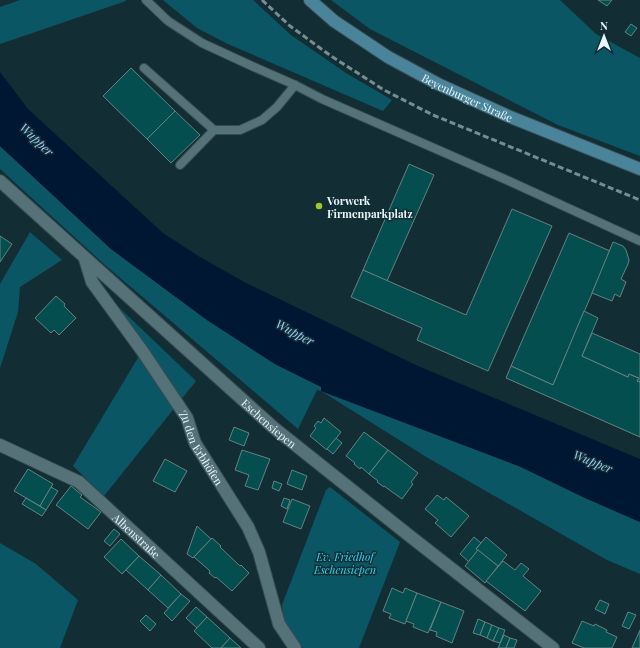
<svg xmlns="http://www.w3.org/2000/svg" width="640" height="648" font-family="'Playfair Display',serif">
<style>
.green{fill:#0b5665}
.water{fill:#001733}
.building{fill:#054e4f;stroke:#638282}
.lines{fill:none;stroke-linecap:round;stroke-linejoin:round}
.service-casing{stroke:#374c52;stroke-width:10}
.minor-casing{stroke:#374c52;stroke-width:14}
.secondary-casing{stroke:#374c52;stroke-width:14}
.service{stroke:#557279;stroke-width:8}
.minor{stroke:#557279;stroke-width:12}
.secondary{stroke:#4a849a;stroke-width:12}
.rail{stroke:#778d92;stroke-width:3;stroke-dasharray:6 3;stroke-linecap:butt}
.poi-dot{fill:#a1c92a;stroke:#122e34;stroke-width:1.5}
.labels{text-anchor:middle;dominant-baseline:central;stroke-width:3;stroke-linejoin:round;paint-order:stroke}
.street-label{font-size:11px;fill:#e7f6fb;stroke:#122e34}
.poi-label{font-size:11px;font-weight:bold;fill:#e7f6fb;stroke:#122e34;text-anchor:start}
.park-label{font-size:11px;font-style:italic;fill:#2bd5f6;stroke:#122e34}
.water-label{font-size:12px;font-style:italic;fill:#a0cafa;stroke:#122e34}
</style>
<rect width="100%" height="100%" fill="#122e34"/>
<g class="green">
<polygon points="20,0 125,0 126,1 0,44 0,7"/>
<polygon points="163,0 253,0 291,35 346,73 392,100 383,111 228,44 197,28"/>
<polygon points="331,0 560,0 596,34 640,58 640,156 558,125 370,29"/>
<polygon points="0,146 111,249 207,320 275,364 322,387 321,391 521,467 585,498 640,522 640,574 607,560 428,458 321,391 317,390 298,429 105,265 0,169"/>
<polygon points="30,232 62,260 20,287 18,312 0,368 0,284"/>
<polygon points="106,295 196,381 104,496 73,466 145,346"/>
<polygon points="330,487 400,542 359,648 303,648 284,622 282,605 326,490"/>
<polygon points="0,543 36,564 78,600 60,648 0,648"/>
</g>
<polygon class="water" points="0,72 28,109 163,233 200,257 246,283 418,366 640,459 640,522 585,498 521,467 321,391 321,387 275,364 207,320 111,249 0,146"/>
<g class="building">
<polygon points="598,0 612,0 607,6"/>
<polygon points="631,24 637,28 631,36 625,32"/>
<polygon points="131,68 175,111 147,139 103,96"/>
<polygon points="175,111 200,135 171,163 147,139"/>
<polygon points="409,164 434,175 387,281 363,270"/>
<polygon points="512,209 552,226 488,371 417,340 422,328 351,297 363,270 466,315"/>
<polygon points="569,233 610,251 553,385 511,366"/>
<polygon points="0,236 12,244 0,262"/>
<polygon points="613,242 623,246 626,250 629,260 628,264 621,279 626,282 620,297 615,294 612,301 592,293"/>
<polygon points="56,296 65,304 64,306 76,318 59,335 54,330 51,333 35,318"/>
<polygon points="584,311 598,318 582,356 628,377 629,374 639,378 637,381 640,382 640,437 506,378 511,366 553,385"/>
<polygon points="592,333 640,354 640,382 637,381 639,378 629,374 628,377 582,356"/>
<polygon points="324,418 341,432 327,450 310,436 316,428 314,426 318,421 321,423"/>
<polygon points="234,427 249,433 244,446 229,440"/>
<polygon points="364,432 388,450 369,474 361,467 360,469 354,464 355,463 346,456"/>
<polygon points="336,438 342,443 333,454 327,449"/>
<polygon points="242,450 270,459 258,490 245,486 249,475 235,470"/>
<polygon points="388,450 418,473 411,482 413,484 402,499 384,486 384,487 377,482 378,481 369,474"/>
<polygon points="165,459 187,471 175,492 153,481"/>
<polygon points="28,469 53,484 40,506 14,491"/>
<polygon points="292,470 307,476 302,490 287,484"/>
<polygon points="274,481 282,484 279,491 272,488"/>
<polygon points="71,486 82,495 80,497 101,512 88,529 56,505"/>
<polygon points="51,487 58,491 46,510 40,506"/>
<polygon points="437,495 444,500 446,497 469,516 451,537 435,523 438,520 425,509"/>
<polygon points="26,498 46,510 42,516 22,504"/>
<polygon points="284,498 290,500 287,509 281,506"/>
<polygon points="292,499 310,506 301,529 283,522"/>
<polygon points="197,526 211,539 193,558 187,554"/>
<polygon points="114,529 120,534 110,546 104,541"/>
<polygon points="474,537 481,543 476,549 478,550 469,562 460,554"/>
<polygon points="486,537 507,555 498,566 476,549"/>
<polygon points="212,538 221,546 220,547 240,566 241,565 249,573 232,591 216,577 215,578 209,573 210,571 194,557"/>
<polygon points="121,539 139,556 122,574 104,557"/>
<polygon points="478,550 498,566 485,583 465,566"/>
<polygon points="139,556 161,575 148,590 126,570"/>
<polygon points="503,561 515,570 521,563 529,569 523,576 541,591 525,611 486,581"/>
<polygon points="161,575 181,594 168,608 148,590"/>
<polygon points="392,588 403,593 405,588 417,593 405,624 389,618 391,614 383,611"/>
<polygon points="417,593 441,602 428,633 413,627 414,624 406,621"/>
<polygon points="181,594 190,601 172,621 164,613"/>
<polygon points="600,600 609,604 605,614 595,609"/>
<polygon points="441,602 464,611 452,643 436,636 437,632 430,630"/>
<polygon points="196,607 207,617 197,628 186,618"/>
<polygon points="628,612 636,615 629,629 622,626"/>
<polygon points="146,615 156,624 150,631 140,621"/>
<polygon points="207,617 230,638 221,648 212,648 194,631"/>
<polygon points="478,619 485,622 480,635 473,633"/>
<polygon points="582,621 594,626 595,624 607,630 606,632 617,637 612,648 584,648 572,643"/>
<polygon points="485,622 492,625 487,638 480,635"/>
<polygon points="492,625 499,628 493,641 487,638"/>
<polygon points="499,628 505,630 500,643 493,641"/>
<polygon points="640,630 640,648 632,648"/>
<polygon points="504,635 510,638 506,648 498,648"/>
<polygon points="230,638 241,648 221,648"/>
<polygon points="510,638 517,640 514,648 506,648"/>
</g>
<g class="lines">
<defs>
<g id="service">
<polyline points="146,0 168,21 202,43 254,67 295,85 322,99 509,181 640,241"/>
<polyline points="144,68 214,130 180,165"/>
<polyline points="214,130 240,130 262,120 277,107 295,85"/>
</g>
<g id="minor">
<path id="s1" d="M 0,181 L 274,428 L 411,537 L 553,648"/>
<path id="s2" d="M 85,259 L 92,282 L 143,352 L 187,418 L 195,443 L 248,527 L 259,552 L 279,624 L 295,648"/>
<path id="s3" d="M 0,445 L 79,482 L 259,648"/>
</g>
<g id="secondary">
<path id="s4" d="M 310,0 L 334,21 L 388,57 L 438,84 L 508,116 L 640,169"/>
</g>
</defs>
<use href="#service" class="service-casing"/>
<use href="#minor" class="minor-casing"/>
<use href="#secondary" class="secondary-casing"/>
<use href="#service" class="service"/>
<use href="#minor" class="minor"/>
<use href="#secondary" class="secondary"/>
<polyline class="rail" points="262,0 290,26 331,56 384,90 433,115 640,200"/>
</g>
<circle class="poi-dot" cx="319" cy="206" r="4"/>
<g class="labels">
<g class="street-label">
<text stroke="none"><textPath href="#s4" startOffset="186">Beyenburger Straße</textPath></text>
<text stroke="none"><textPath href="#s1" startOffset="362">Eschensiepen</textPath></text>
<text stroke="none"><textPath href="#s2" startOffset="223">Zu den Erbhöfen</textPath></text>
<text stroke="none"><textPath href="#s3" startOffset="166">Albenstraße</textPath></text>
</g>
<g class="poi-label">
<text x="327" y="200">Vorwerk<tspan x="327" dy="13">Firmenparkplatz</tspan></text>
</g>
<g class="park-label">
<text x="345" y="556">Ev. Friedhof<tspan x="345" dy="13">Eschensiepen</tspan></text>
</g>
<g class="water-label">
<text transform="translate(37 139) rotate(44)">Wupper</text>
<text transform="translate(295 332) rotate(28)">Wupper</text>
<text transform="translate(593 461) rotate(22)">Wupper</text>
</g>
</g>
<g transform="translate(604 36)" stroke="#122e34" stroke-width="3" paint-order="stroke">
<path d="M0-3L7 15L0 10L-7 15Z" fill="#e7f6fb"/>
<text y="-6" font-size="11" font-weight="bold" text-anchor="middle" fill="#e7f6fb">N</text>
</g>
</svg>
